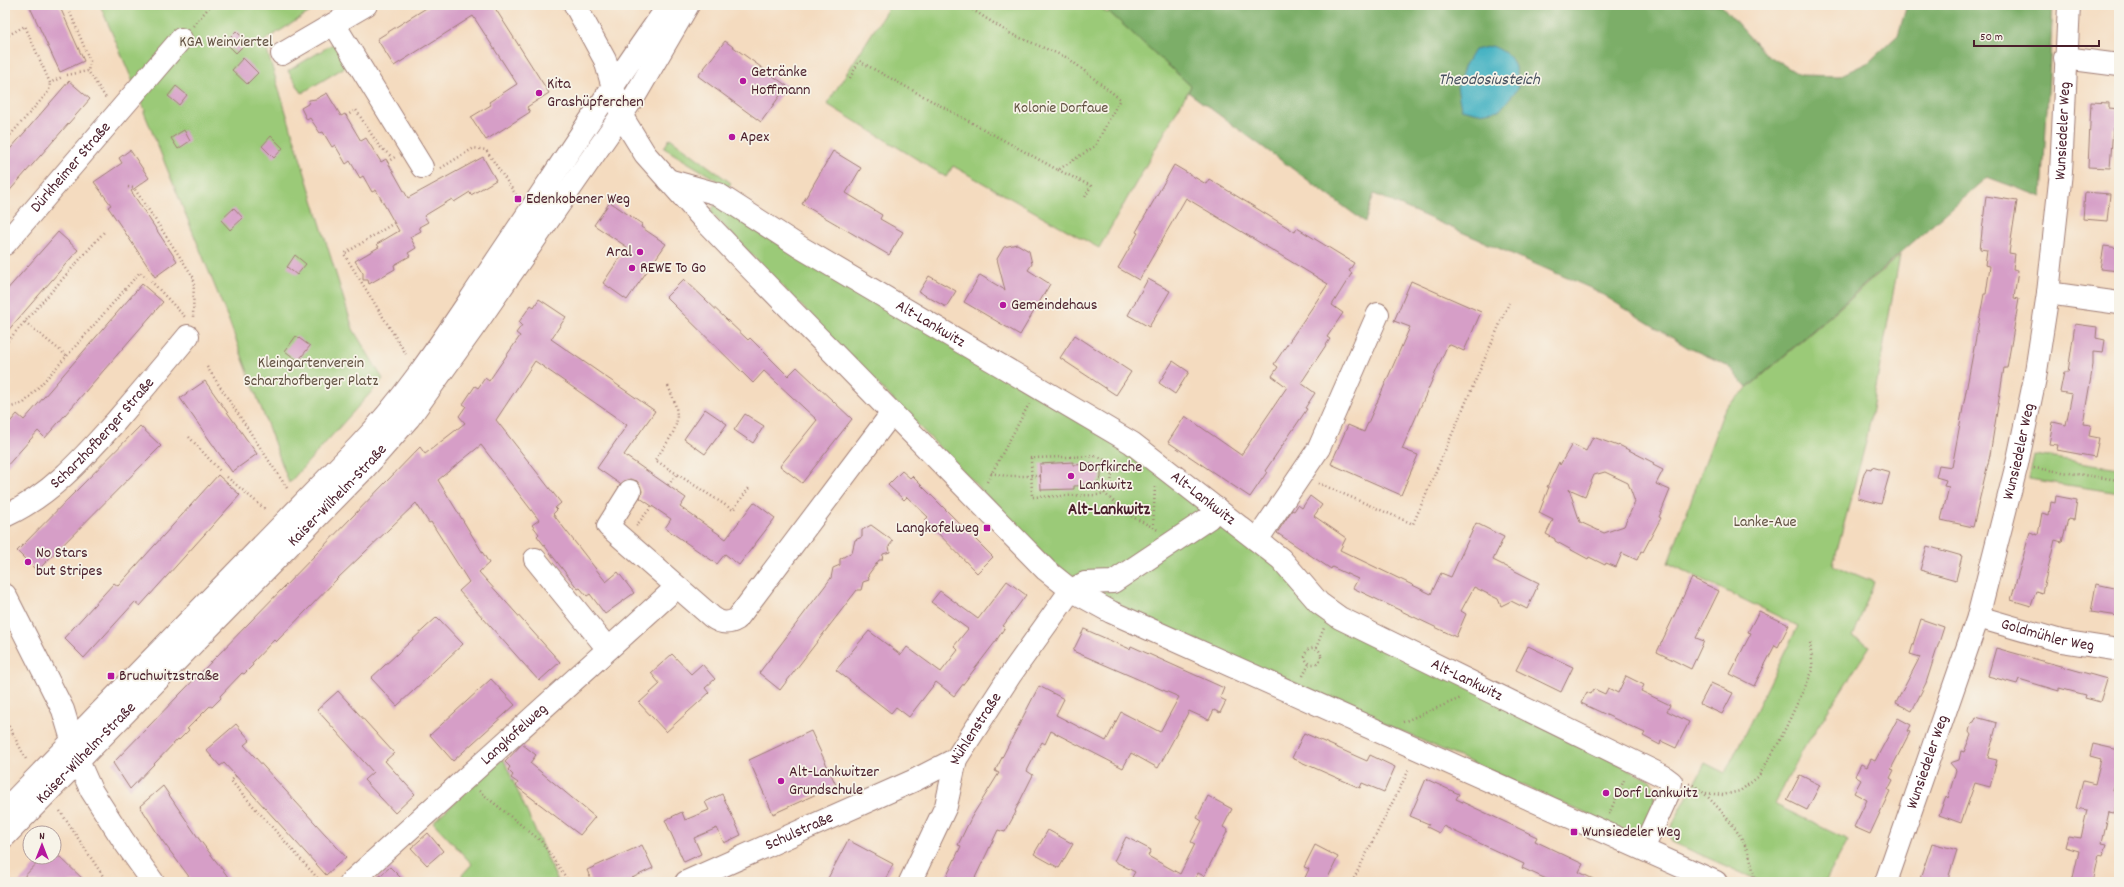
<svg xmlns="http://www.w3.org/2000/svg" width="2124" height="887" font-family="Dekko,sans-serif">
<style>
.green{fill:#9bca78;stroke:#727452}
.forest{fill:#7cae68;stroke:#63664a}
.water{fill:#45b2c3;stroke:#486877}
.building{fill:#d69ec7;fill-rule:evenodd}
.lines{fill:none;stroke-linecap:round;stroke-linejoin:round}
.minor-casing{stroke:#9f7d75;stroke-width:24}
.major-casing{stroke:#9f7d75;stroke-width:24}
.path{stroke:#9f7d75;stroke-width:2.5;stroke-dasharray:1 3;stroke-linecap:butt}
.minor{stroke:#fff;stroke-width:22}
.major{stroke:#fff;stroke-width:22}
.poi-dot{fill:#b5179e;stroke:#f7f3e8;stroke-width:1.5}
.labels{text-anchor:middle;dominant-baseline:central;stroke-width:3.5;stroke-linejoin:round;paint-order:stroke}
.park-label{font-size:16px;fill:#625242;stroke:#f7f3e8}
.poi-label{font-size:16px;fill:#4a1f2b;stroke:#f7f3e8;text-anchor:start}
.street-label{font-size:16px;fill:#4a1f2b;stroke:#f7f3e8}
.water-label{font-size:17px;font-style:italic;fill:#485260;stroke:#f7f3e8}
.neighbourhood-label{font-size:17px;font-weight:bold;fill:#4a1f2b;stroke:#f7f3e8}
</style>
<rect width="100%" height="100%" fill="#f7f3e8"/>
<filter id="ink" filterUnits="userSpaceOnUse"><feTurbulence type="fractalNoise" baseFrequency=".025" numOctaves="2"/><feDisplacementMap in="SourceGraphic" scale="8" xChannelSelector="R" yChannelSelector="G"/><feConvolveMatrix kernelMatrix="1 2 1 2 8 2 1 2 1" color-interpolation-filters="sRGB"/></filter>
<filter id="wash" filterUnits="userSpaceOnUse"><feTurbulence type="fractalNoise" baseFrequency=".012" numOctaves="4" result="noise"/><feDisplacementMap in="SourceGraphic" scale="16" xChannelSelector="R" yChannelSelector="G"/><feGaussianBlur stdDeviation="0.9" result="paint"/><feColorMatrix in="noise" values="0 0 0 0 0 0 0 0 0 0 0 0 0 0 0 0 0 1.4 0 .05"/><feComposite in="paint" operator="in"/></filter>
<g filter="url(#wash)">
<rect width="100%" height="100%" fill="#f4dbbf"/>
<g class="green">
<polygon points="100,5 321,5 264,41 353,329 383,379 289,483 229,321 144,112 145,110"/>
<polygon points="890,5 1098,5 1107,13 1109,12 1191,86 1099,248 953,166 946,177 827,104"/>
<polygon points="336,42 350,64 302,93 288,71"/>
<polygon points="670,138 731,183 728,187 664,148"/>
<path d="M 715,205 L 1132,451 L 1278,566 L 1311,604 L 1650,780 C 1662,801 1648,817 1638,837 L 1103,598 L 1059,570 L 710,212 Z"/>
<polygon points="1900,255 1866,442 1833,565 1874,582 1853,637 1870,646 1804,748 1774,804 1848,840 1825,882 1762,882 1672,842 1668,833 1705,763 1725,773 1798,626 1668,563 1725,408"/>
<polygon points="2034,455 2119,468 2119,493 2029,479"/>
<polygon points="503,758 558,882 465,882 462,875 472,864 433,822"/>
</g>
<polygon class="forest" points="1115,5 1721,5 1763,52 1800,75 1839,76 1869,62 1898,35 1907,5 2053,5 2042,197 1987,177 1747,388 1727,365 1687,347 1595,290 1374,194 1365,222 1188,92 1191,86 1109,12 1107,13"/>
<path class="water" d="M 1492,46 C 1516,56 1515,64 1518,88 L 1500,110 L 1479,113 L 1461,109 L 1457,87 L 1465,65 L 1474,50 Z"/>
<g id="blocks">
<g class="building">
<polygon points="29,5 59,5 84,61 60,72"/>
<polygon points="431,5 493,5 549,93 527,107 530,112 486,140 471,117 491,105 489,102 517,84 473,16 394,66 377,39"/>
<polygon points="236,31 247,42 236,53 225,42"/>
<polygon points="725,41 787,86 761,122 698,76"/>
<polygon points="243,58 258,73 247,84 232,70"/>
<polygon points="69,81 90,99 5,196 5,155"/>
<polygon points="176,86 187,95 179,105 168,96"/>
<polygon points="327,93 341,116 345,114 361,141 366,138 381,162 386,159 408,198 483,157 496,180 471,195 470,192 454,202 452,199 424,216 428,222 419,227 421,231 410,237 416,248 408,253 410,256 394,265 395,269 369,284 368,280 363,280 363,273 355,261 379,247 377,244 399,231 376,190 372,192 363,176 360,178 350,161 346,164 335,145 332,147 323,132 320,133 310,118 307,120 301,108 308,104 309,100 316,99"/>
<polygon points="2091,102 2109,103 2109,108 2119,109 2118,128 2113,128 2110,168 2088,167"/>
<polygon points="184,130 190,141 178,149 171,138"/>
<polygon points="271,136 283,148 274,158 262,146"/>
<polygon points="130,150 149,178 131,191 177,261 155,277 108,207 111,205 94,182 122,163 119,158"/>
<polygon points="833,151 861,168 846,193 882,215 880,219 903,232 889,255 802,204"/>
<polygon points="1174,165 1206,184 1209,179 1295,232 1297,228 1354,263 1349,271 1352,273 1332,305 1343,313 1327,337 1330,339 1301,383 1315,393 1305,408 1307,409 1265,471 1267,472 1250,497 1168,442 1185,416 1241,455 1287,387 1272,376 1278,367 1274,364 1328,284 1186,198 1139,280 1118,268 1138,233 1136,232"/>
<polygon points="2085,192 2110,194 2107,221 2083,219"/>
<polygon points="1986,196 2017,201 2009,253 2015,254 2013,269 2018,270 2014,298 2019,299 2007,368 2004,368 1990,455 1973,527 1941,520 1949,487 1944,486 1946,480 1936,477 1939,465 1952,467 1984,294 1986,294 1990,266 1985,265 1987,250 1980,249"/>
<polygon points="610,202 642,224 641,227 666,244 627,300 603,283 627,247 594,225"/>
<polygon points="234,208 243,218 230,230 221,220"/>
<polygon points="58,232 78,250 5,334 5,292"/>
<polygon points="1017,244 1029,251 1032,264 1028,270 1050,284 1020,335 964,302 980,275 1005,290 997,259 1004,247"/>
<polygon points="2104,246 2119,248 2119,271 2100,269"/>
<polygon points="295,255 306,264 297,275 287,267"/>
<polygon points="929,276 956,291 946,307 919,292"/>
<polygon points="684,279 748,340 750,338 788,376 797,367 852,419 802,483 780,466 817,420 764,371 753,383 666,297"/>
<polygon points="1148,279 1170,291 1149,327 1128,315"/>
<polygon points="1411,281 1481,312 1464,351 1448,344 1402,449 1418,455 1401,495 1331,464 1348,425 1364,432 1410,327 1394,321"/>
<polygon points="142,284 163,302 45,438 38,431 5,468 5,428 17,414 24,420"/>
<polygon points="539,299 566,317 551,339 655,411 624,455 686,498 680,507 726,539 754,502 775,518 739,565 725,554 717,564 665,528 671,519 640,498 642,491 637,481 630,479 620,484 597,468 627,425 535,361 496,420 561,503 555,508 557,510 553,514 606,582 618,572 634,593 605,614 590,594 587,596 580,588 578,589 537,536 539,534 532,525 539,520 481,445 438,480 489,563 479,572 560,662 539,681 459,591 469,582 431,522 429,523 416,503 337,579 276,642 274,640 252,663 253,665 244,674 242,673 220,696 221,698 212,707 210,706 187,729 189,730 179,740 178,739 130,789 113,763 420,447 425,454 465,423 459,416 466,406 463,404 475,386 478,388 485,378 489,381 520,336 516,333 522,325 519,322 531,305 534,307"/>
<polygon points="2075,324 2097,327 2096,338 2105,340 2103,353 2093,352 2093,365 2083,424 2091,425 2089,436 2099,438 2095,457 2057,450 2058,445 2049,444 2053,422 2066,425 2072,394 2060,392 2064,372 2068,372"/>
<polygon points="1075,335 1131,372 1116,395 1060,358"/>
<polygon points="296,336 310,346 298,361 285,351"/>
<polygon points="1173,361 1189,372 1175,394 1159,383"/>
<polygon points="205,381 257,454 232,472 180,398"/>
<polygon points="705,409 727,424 705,454 684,439"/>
<polygon points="745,414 764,426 753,443 734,430"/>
<polygon points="140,426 161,446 37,571 17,551"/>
<path d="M 1593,437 L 1618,446 L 1619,445 L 1654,463 L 1653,465 L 1663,470 L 1656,484 L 1670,490 L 1659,517 L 1661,518 L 1643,552 L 1641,551 L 1637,560 L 1622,553 L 1616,567 L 1606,563 L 1605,565 L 1589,557 L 1588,559 L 1555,541 L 1555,539 L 1546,534 L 1553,520 L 1539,513 L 1549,487 L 1547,487 L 1559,462 L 1560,465 L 1572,444 L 1586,451 ZM 1605,472 L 1628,483 L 1635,502 L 1624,526 L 1604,533 L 1580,522 L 1569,489 L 1585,496 L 1594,475 Z"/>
<polygon points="1073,462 1073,465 1094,464 1101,470 1101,478 1095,485 1074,486 1074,489 1041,490 1040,464"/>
<polygon points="1872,467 1890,472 1881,504 1858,498 1864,473 1867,468 1871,469"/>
<polygon points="902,471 910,478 912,476 993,557 977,573 925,520 928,517 907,497 904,500 888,485"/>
<polygon points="218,475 240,495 140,606 135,602 84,658 64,638 114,583 118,586"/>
<polygon points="1310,496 1322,505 1314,516 1346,538 1340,550 1431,594 1441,573 1451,577 1476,523 1504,537 1493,560 1539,583 1527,609 1511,601 1501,606 1498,599 1474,587 1461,611 1466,614 1456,637 1353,588 1358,579 1332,567 1331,569 1277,533 1292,510 1294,511 1298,505 1302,508"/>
<polygon points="2056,496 2077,500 2074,520 2068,519 2062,542 2055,540 2042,593 2036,591 2031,606 2011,600 2030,532 2038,535 2042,513 2049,515 2051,502 2055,503"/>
<polygon points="871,525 893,541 889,546 890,552 883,554 882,560 879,560 868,575 869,580 863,582 861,590 857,590 780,690 759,673 831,578 833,568 840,565 840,559 852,552 855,540 862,537 862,530"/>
<polygon points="1927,546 1962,556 1956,580 1920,570"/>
<polygon points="1692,578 1719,591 1696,638 1704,641 1691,669 1657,652"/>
<polygon points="1007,581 1026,595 1003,626 1005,627 996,641 954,696 936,682 909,717 896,707 891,713 836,670 869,631 901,655 907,647 941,672 958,650 954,646 968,629 931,602 940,591 978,619"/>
<polygon points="2096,584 2119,589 2119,616 2091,612"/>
<polygon points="1759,611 1789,625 1778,647 1775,645 1754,686 1730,674 1751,633 1748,632"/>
<polygon points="437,617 463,644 397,706 371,678"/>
<polygon points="1921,619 1944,627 1926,683 1912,711 1896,703 1920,657 1910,654"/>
<polygon points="1084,629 1130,649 1131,646 1224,688 1220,698 1226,701 1220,713 1214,710 1209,720 1189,711 1158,768 1131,753 1123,768 1051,731 1045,744 1042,742 1030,765 1027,771 1033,775 1015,811 1016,812 1005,832 998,830 973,882 944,882 961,846 958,845 971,818 999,773 995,771 1039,686 1064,699 1056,715 1106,741 1121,712 1160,732 1179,697 1073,651"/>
<polygon points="1528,646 1573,667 1561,692 1516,670"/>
<polygon points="1996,648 2107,679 2100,702 2085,698 2086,695 2059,688 2059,691 2019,679 2017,684 1988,676"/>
<polygon points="672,654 691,674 702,664 715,679 705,688 709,693 666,732 639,703 660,684 651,673"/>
<polygon points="1626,676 1644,685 1641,691 1670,705 1667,711 1689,722 1676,748 1661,741 1660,745 1643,736 1645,733 1581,703 1587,692 1591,694 1594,689 1605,694 1608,688 1618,693"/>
<polygon points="491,679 515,705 453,761 430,735"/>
<polygon points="1711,683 1733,693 1722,714 1700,704"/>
<polygon points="338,691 394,753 385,761 415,794 395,813 364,780 373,772 317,710"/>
<polygon points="1976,717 1997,723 1988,758 1997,760 1990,787 1975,783 1961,823 1939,815 1946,796 1948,798 1956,770 1950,763 1959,760 1961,751 1964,752 1971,735 1969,732 1971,723 1974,722"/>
<polygon points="1898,718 1911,725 1908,731 1910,732 1891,769 1894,770 1890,778 1893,780 1888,790 1890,791 1870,834 1854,827 1867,800 1854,793 1861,780 1855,776 1861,764 1867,767 1871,759 1875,761"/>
<polygon points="236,724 250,740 244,745 346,857 326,875 224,763 220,766 206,750"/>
<polygon points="811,731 836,785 773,814 749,760"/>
<polygon points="1304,733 1367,761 1370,755 1395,767 1384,792 1362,783 1360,788 1292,758"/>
<polygon points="522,744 536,755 530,763 595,817 580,835 516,786 518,783 511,778 513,775 508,770 510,767 505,762"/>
<polygon points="2093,744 2119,750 2119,768 2113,791 2119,793 2114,813 2109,812 2102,843 2107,844 2103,856 2099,855 2093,882 2072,882 2079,851 2065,847 2068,836 2081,838 2087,810 2076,808 2083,781 2095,784 2101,759 2090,756"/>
<polygon points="1800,775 1820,785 1807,810 1787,800"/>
<polygon points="1426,779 1459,794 1456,799 1537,837 1535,841 1583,864 1579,872 1599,882 1553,882 1522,868 1524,864 1443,826 1439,833 1427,827 1429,824 1410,816"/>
<polygon points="163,786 199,839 232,882 193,882 161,839 140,806"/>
<polygon points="722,794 741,835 724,843 717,828 694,838 701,854 684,862 665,820 682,812 685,820 709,810 705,802"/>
<polygon points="1208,796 1232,809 1223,827 1228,830 1204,876 1198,873 1194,881 1195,882 1141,882 1132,877 1135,872 1114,861 1126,837 1151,850 1148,856 1180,874 1195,844 1191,842 1202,821 1197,818"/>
<polygon points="1048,830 1073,844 1059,868 1034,854"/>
<polygon points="428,833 443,851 427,865 411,848"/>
<polygon points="848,840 893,864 884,882 826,882"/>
<polygon points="1932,843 1957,850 1947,882 1919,882"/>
<polygon points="642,845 653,868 632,878 634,882 592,882 587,870"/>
<polygon points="1315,845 1338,857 1326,882 1303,882 1309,869 1304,867"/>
<polygon points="43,857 60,857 86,882 19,882"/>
<polygon points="390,867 405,882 373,882"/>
</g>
</g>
</g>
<g filter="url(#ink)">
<use href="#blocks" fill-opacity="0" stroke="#9f7d75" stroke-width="1"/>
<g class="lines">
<defs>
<g id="minor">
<polyline points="575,5 605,60 621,115 645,154 702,218 753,271 1046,570 1071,590 1111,612 1716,882"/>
<polyline points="334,24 422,167"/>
<polyline points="282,54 366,5"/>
<polyline points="2065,58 2119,65"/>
<path id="s1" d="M 668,180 L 718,194 L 800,247 L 1132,443 L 1281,559 L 1319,603 L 1340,618 L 1663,776 L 1671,782 L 1669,792 L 1643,849"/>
<path id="s2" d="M 5,244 L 181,39"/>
<polyline points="2048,293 2119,303"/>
<path d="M 630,491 L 608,526 L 712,617 C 720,623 727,625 737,619 L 892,413"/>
<path id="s3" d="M 5,516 C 51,495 84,457 117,420 C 141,392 165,364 188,336"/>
<polyline points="1257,540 1319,448 1378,314"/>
<polyline points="535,559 608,649"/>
<polyline points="5,595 63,710 79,763 91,790 123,840 153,882"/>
<path id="s4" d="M 1978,617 L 2061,641 L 2119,650"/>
<path id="s5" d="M 351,882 L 677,587"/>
<path id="s6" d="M 686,882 L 915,780 L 956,759"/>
<path id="s7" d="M 910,882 L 946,806 L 956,759 L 1011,674 L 1071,590 L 1085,583 L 1113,582 L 1209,518 L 1216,508"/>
<path id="s8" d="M 1886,882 L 1978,617 L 2017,464 L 2035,378 L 2048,293 L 2061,172 L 2069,5"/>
</g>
<g id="major">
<path d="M 5,810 L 359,446 C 408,395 446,335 486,276 C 547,186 606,94 669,5"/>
<path id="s9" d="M 5,836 L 365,468 L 409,418 L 481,317 L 636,94 L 688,5"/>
</g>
</defs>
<use href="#minor" class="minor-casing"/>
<use href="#major" class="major-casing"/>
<g class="path">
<polyline points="67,5 90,61 88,71"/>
<polyline points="193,26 211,5"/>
<polyline points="5,37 25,26 50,83 62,77"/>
<polyline points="67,75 88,71 106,98"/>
<polyline points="850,78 859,61 1058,170 1095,146 1120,99 1068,58 1011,34 965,5"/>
<polyline points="346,116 356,110 379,146 392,157"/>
<polyline points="5,141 49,91 50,83"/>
<polyline points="387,162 395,157"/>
<polyline points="441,168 474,148 486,150 516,195"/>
<polyline points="1058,170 1091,186 1084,199"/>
<polyline points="128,187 134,188 194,278 193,318"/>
<polyline points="394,223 344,254 406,354"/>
<polyline points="151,281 185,317"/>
<polyline points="25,322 67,356"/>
<polyline points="5,344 104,232"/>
<polyline points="207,367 287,488"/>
<path d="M 668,386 C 685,422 676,430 655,460 L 733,510 L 749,488"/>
<polyline points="5,409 24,403 67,356 140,272 147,278"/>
<polyline points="189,437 221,472"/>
<polygon points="1096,456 1109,462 1112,469 1111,488 1104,493 1097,495 1032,497 1031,458"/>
<polyline points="2034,468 2119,480"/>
<polyline points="991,473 1006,476 1041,476"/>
<polyline points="227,477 266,510"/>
<polyline points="987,482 1029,404"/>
<polyline points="1318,483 1413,524 1509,303"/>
<polyline points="668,485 677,474"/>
<polyline points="1104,493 1129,515 1158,530"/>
<polyline points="636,526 652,506"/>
<polyline points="1153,528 1155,486"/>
<polyline points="1316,648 1324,628"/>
<circle cx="1313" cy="656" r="8"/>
<polyline points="1303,676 1310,662"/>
<polyline points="5,719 26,759"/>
<polyline points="1403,722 1461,698"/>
<polyline points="236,776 231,781 321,882"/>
<path d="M 1689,784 C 1701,784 1738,830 1743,841 C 1749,853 1755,869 1753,882"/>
<polyline points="479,791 541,841 569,882"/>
<polyline points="1706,793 1723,795 1740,791 1758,777 1778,744 1813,670 1810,642"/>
<polyline points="60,811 107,882"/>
<polyline points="1609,814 1625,778"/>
<polyline points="1352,882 1410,768"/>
</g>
<use href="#minor" class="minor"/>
<use href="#major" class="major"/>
</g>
</g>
<g class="poi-dot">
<circle cx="743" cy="81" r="4"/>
<circle cx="539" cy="93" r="4"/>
<circle cx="732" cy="137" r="4"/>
<rect x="514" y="195" width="8" height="8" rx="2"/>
<circle cx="640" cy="252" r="4"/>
<circle cx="632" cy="268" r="4"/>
<circle cx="1003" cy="305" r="4"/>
<circle cx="1071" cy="476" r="4"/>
<rect x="983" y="524" width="8" height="8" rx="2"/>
<circle cx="28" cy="562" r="4"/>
<rect x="107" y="672" width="8" height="8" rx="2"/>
<circle cx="781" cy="781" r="4"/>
<circle cx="1606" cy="793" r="4"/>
<rect x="1570" y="828" width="8" height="8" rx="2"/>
</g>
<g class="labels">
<g class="park-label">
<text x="226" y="42">KGA Weinviertel</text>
<text x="1061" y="108">Kolonie Dorfaue</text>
<text x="311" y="363">Kleingartenverein<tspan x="311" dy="18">Scharzhofberger Platz</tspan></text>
<text x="1765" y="522">Lanke-Aue</text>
</g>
<g class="poi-label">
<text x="751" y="72">Getränke<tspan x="751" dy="18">Hoffmann</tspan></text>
<text x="547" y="84">Kita<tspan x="547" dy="18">Grashüpferchen</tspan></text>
<text x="740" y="137">Apex</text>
<text x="526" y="199">Edenkobener Weg</text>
<text x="632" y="252" text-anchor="end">Aral</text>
<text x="640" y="268">REWE To Go</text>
<text x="1011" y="305">Gemeindehaus</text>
<text x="1079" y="467">Dorfkirche<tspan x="1079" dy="18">Lankwitz</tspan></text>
<text x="979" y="528" text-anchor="end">Langkofelweg</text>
<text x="36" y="553">No Stars<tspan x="36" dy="18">but Stripes</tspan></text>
<text x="119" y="676">Bruchwitzstraße</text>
<text x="789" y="772">Alt-Lankwitzer<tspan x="789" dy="18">Grundschule</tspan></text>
<text x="1614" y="793">Dorf Lankwitz</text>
<text x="1582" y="832">Wunsiedeler Weg</text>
</g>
<g class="street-label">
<text stroke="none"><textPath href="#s8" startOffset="775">Wunsiedeler Weg</textPath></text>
<text stroke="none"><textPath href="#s2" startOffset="101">Dürkheimer Straße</textPath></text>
<text stroke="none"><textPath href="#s1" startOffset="301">Alt-Lankwitz</textPath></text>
<text stroke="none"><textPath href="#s3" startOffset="129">Scharzhofberger Straße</textPath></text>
<text stroke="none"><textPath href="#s8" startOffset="451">Wunsiedeler Weg</textPath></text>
<text stroke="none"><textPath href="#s9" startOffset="476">Kaiser-Wilhelm-Straße</textPath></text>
<text stroke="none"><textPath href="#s1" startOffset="625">Alt-Lankwitz</textPath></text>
<text stroke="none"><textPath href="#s4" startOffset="72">Goldmühler Weg</textPath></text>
<text stroke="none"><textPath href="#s1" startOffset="949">Alt-Lankwitz</textPath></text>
<text stroke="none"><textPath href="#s7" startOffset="168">Mühlenstraße</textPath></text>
<text stroke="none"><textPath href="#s5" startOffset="220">Langkofelweg</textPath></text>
<text stroke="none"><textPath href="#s9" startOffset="116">Kaiser-Wilhelm-Straße</textPath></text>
<text stroke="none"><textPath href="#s8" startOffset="127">Wunsiedeler Weg</textPath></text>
<text stroke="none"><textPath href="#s6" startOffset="124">Schulstraße</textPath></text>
</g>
<g class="water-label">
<text x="1489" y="81">Theodosiusteich</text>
</g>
<g class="neighbourhood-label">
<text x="1109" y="511">Alt-Lankwitz</text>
</g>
</g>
<rect width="2124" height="887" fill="none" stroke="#f7f3e8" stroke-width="20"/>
<g transform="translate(42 845)"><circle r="19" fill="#f7f3e8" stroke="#b29e9c"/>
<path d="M0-3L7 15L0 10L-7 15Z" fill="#b5179e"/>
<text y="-6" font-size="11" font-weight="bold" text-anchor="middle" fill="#4a1f2b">N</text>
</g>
<path d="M1974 40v6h125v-6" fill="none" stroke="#4a1f2b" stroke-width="2"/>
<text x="1980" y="40" font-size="12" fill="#4a1f2b" stroke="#f7f3e8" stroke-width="3" paint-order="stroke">50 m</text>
</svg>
